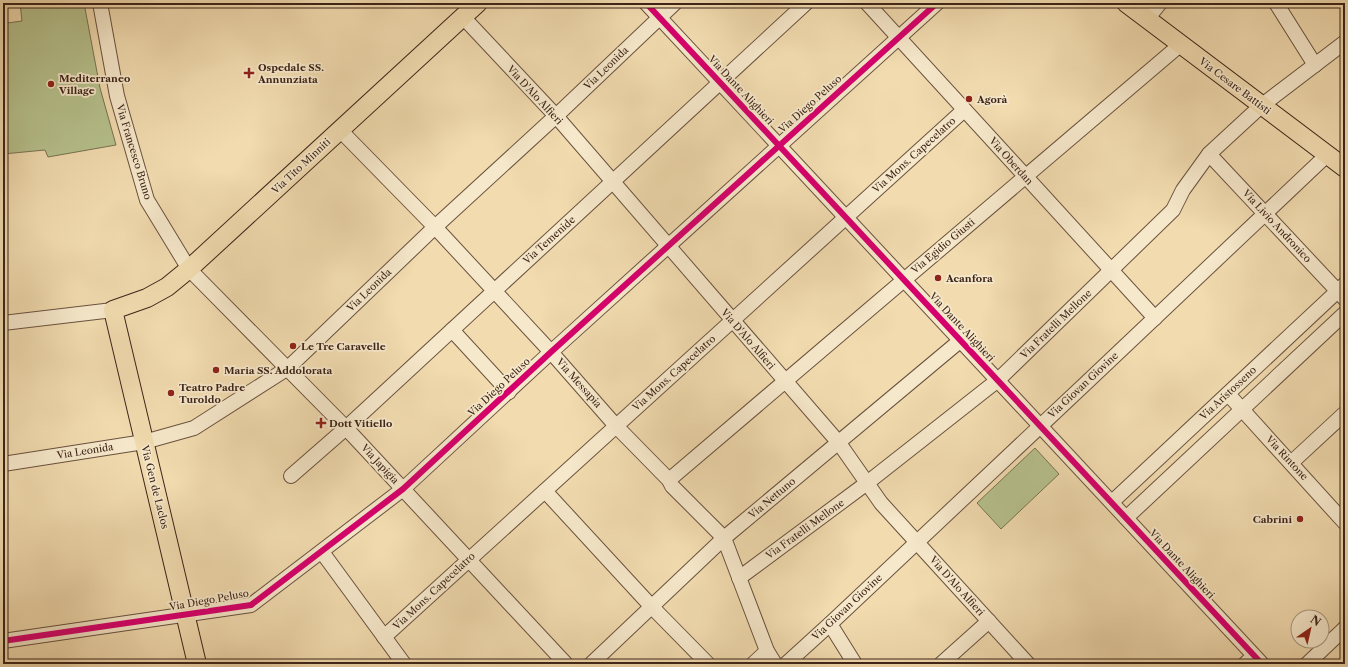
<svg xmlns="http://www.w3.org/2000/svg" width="1348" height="667" font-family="'Libre Caslon Text',serif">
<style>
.green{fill:#b6c18d;stroke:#7a7253}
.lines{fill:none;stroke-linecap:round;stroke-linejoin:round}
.minor-casing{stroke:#6a523e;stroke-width:16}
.major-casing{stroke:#3d2419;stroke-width:20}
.minor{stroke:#f6e8cb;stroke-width:14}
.major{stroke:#f1dbaf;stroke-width:18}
.cycleway-casing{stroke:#f6e8cb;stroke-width:8}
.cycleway{stroke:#d6006c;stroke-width:6}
.poi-dot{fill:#8f2418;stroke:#f6e8cb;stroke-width:1.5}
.labels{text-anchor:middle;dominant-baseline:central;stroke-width:3.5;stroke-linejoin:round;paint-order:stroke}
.poi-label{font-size:10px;font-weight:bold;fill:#3d2419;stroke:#f6e8cb;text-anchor:start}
.street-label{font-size:10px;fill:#3d2419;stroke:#f6e8cb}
</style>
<rect width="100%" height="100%" fill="#f1dbaf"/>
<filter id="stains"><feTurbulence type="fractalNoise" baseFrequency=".005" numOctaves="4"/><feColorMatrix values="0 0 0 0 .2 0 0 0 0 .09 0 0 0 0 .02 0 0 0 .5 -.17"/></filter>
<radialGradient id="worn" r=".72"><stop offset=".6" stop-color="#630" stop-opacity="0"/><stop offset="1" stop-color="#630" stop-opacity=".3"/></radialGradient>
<g class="green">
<polygon points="20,3 84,3 100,88 116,145 48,157 45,150 3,154 3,68 7,67 7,23 22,21"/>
<polygon points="1035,448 1059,474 1001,529 977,503"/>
</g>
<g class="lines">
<defs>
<g id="minor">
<polyline points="100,3 117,96 147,200 189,269 346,428 566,664"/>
<polyline points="646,3 1262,664"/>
<polyline points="867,3 1155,318"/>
<polyline points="1276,3 1315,65"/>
<polyline points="463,17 556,116 839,443 881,503 1028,664"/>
<polyline points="1147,19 1160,3"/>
<polyline points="340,130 435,227 551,352 616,426 669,480 672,486 724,538 767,651 775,664"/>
<polyline points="1209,154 1345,299"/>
<polyline points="3,323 113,310"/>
<polyline points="452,330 509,392"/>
<polyline points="1228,394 1345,523"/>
<polyline points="1291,463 1345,413"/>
<polyline points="3,464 144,442 194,428 288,368 435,227 556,116 675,3"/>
<polyline points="291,476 346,428 806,3"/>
<polyline points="669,480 1180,45"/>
<polyline points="545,491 651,606 708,664"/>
<polyline points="1112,502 1345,284"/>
<polyline points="1126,518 1345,313"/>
<polyline points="322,552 404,664"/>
<polyline points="739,578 867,483 998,380 1173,210 1183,190 1209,154 1261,106 1345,42"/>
<polyline points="830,624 855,664"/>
<polyline points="384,637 964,110"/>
<polyline points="3,641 251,605 403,489 551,352 937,3"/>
<polyline points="591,664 724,538 961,340"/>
<polyline points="753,664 767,651"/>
<polyline points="786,664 830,624 1085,384 1327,155"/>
<polyline points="941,664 989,621"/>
<polyline points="1245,664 1254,656"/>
<polyline points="1307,664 1345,628"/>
</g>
<g id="major">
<polyline points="1126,3 1345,168"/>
<polyline points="197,664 113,310 147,298 167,287 189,269 478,3"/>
</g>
</defs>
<use href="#minor" class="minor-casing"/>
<use href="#major" class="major-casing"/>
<use href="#minor" class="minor"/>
<use href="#major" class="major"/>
<defs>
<g id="cycleway">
<polyline points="646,3 1262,664"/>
<polyline points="3,641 251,605 403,489 551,352 937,3"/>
</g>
</defs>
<use href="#cycleway" class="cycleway-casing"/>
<use href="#cycleway" class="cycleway"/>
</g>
<g class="poi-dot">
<path d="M247 67h4v4h4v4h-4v4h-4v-4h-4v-4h4z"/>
<circle cx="51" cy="84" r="4"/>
<circle cx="969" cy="99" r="4"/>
<circle cx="938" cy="278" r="4"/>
<circle cx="293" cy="346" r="4"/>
<circle cx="216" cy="370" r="4"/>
<circle cx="171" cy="393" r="4"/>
<path d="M319 417h4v4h4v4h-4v4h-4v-4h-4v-4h4z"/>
<circle cx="1300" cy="519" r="4"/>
</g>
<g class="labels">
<g class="poi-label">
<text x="258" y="67">Ospedale SS.<tspan x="258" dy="12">Annunziata</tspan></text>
<text x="59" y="78">Mediterraneo<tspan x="59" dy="12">Village</tspan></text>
<text x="977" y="99">Agorà</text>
<text x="946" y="278">Acanfora</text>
<text x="301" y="346">Le Tre Caravelle</text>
<text x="224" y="370">Maria SS. Addolorata</text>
<text x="179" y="387">Teatro Padre<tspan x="179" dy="12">Turoldo</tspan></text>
<text x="329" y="423">Dott Vitiello</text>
<text x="1292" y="519" text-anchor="end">Cabrini</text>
</g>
<g class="street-label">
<text transform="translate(606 68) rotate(-44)">Via Leonida</text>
<text transform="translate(1235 86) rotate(37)">Via Cesare Battisti</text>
<text transform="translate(741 90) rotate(47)">Via Dante Alighieri</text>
<text transform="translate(535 95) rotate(47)">Via D'Alo Alfieri</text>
<text transform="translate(810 104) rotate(-42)">Via Diego Peluso</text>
<text transform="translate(134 152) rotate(73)">Via Francesco Bruno</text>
<text transform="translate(914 155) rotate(-42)">Via Mons. Capecelatro</text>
<text transform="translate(1011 161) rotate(48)">Via Oberdan</text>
<text transform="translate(301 166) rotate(-43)">Via Tito Minniti</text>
<text transform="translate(1277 226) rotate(47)">Via Livio Andronico</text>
<text transform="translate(549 240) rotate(-42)">Via Temenide</text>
<text transform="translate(943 246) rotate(-40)">Via Egidio Giusti</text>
<text transform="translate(369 290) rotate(-44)">Via Leonida</text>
<text transform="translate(1056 324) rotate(-44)">Via Fratelli Mellone</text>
<text transform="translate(962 327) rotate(47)">Via Dante Alighieri</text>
<text transform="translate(748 339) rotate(49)">Via D'Alo Alfieri</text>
<text transform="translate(674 373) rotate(-42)">Via Mons. Capecelatro</text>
<text transform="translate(579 383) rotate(48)">Via Messapia</text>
<text transform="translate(1083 385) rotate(-43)">Via Giovan Giovine</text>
<text transform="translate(499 387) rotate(-43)">Via Diego Peluso</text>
<text transform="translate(1228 393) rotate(-43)">Via Aristosseno</text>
<text transform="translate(85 451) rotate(-9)">Via Leonida</text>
<text transform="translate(1287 458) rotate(47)">Via Rintone</text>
<text transform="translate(380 464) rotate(47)">Via Japigia</text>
<text transform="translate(155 487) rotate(76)">Via Gen de Laclos</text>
<text transform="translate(772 498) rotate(-40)">Via Nettuno</text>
<text transform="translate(805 529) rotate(-36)">Via Fratelli Mellone</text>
<text transform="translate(1182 564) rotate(47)">Via Dante Alighieri</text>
<text transform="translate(957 586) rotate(48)">Via D'Alo Alfieri</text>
<text transform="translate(434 591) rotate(-43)">Via Mons. Capecelatro</text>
<text transform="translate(209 600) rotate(-10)">Via Diego Peluso</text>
<text transform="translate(847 607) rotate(-43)">Via Giovan Giovine</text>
</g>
</g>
<rect width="1348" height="667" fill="none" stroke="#f1dbaf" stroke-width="16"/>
<rect x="4" y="4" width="1340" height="659" fill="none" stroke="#3d2419" stroke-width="2"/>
<rect x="8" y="8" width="1332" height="651" fill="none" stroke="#3d2419"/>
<g transform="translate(1310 629) rotate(34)"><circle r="19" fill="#f6e8cb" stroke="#ac9a84"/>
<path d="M0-3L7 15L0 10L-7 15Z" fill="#8f2418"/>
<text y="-6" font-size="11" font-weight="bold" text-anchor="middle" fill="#3d2419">N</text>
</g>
<rect width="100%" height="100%" filter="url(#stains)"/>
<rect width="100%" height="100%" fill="url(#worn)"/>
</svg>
